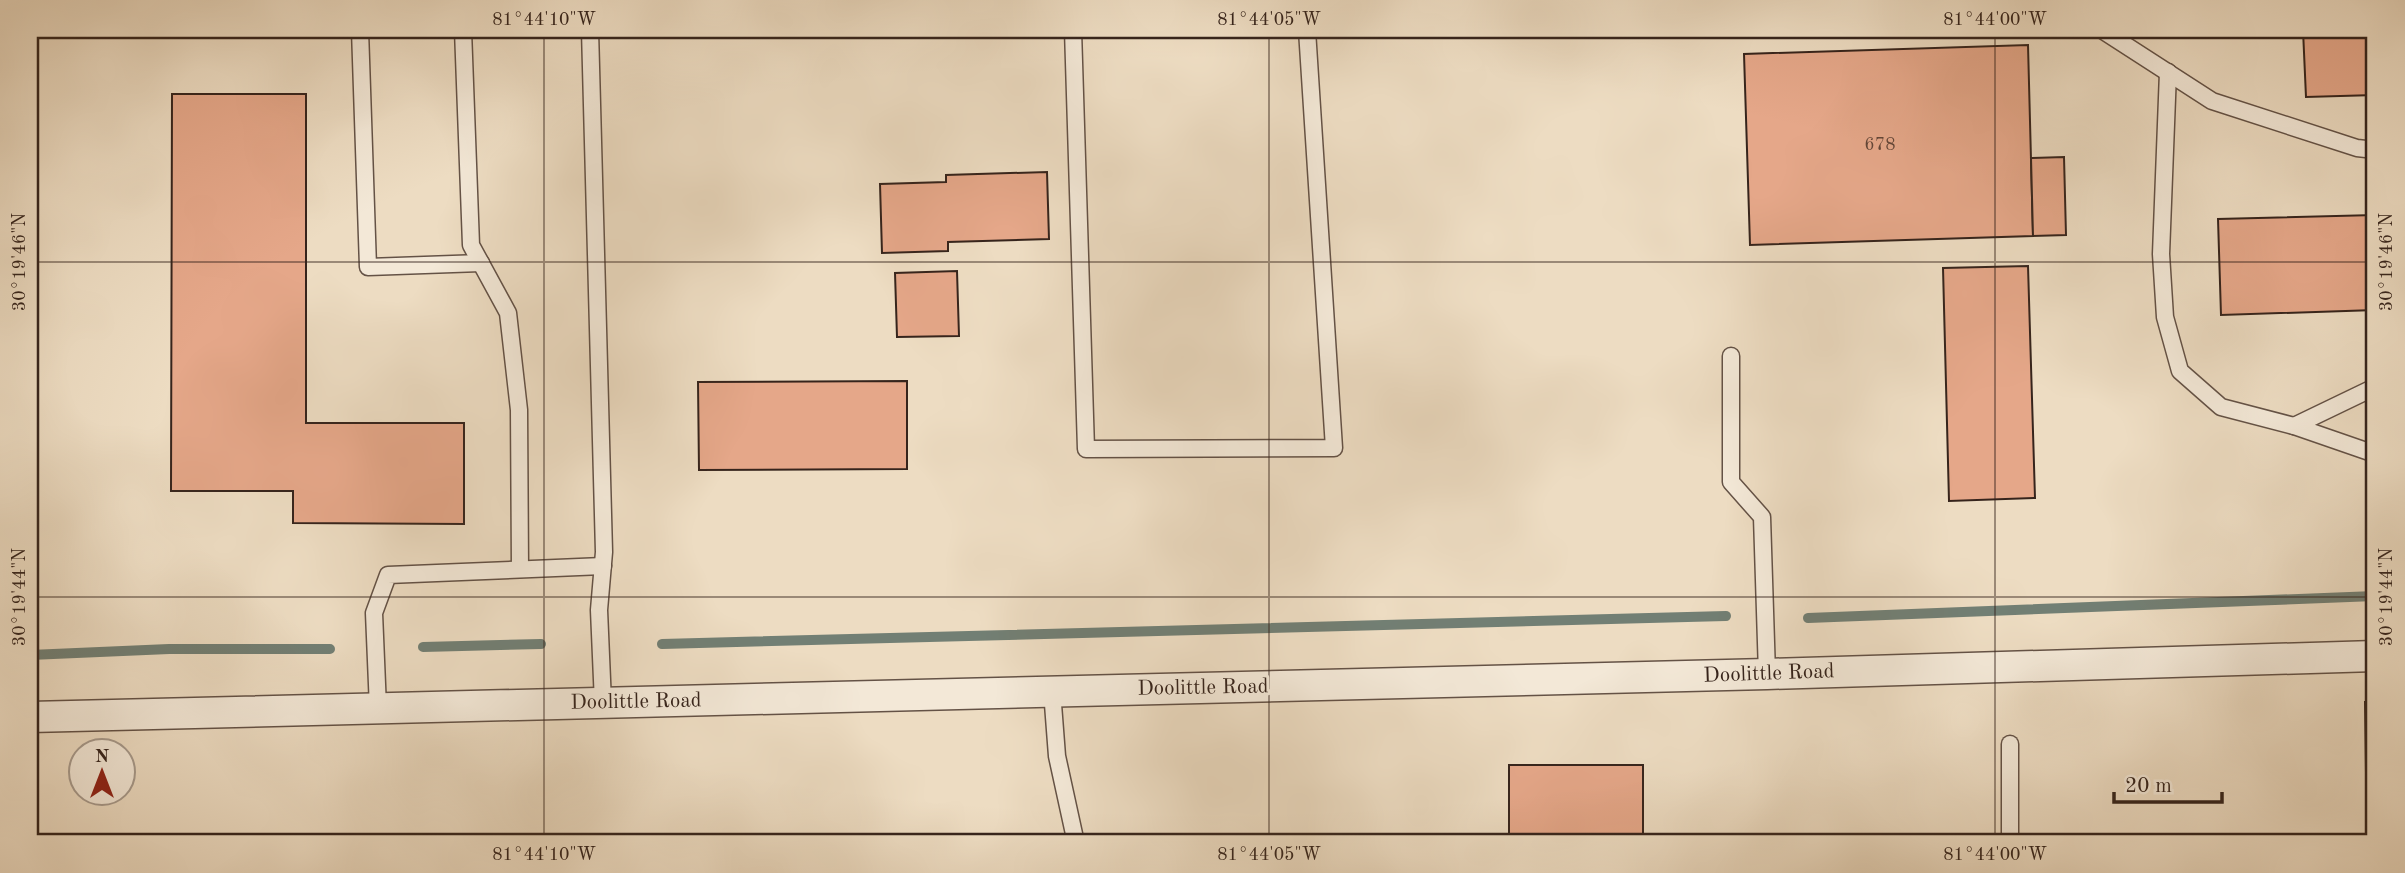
<svg xmlns="http://www.w3.org/2000/svg" width="2405" height="873" font-family="'Old Standard TT',serif">
<style>
.lines{fill:none;stroke-linecap:round;stroke-linejoin:round}
.stream{stroke:#727f74;stroke-width:10}
.building{fill:#e5a789;stroke:#36241c;stroke-width:2}
.lane-casing{stroke:#645246;stroke-width:19}
.street-casing{stroke:#645246;stroke-width:33}
.lane{stroke:#f3e8d7;stroke-width:16}
.street{stroke:#f3e8d7;stroke-width:30}
.ticks{fill:none;stroke:#36241c;stroke-width:2;stroke-opacity:0.45}
.labels{text-anchor:middle;dominant-baseline:central;stroke-width:6;stroke-linejoin:round;paint-order:stroke}
.number-label{font-size:18px;fill:#624537}
.street-label{font-size:21px;fill:#36241c;stroke:#f3e8d7}
.neatline{fill:none;stroke:#36241c;stroke-width:2.5}
.ticks-label{font-size:18px;text-anchor:middle;fill:#36241c}
</style>
<rect width="100%" height="100%" fill="#eddcc2"/>
<filter id="stains"><feTurbulence type="fractalNoise" baseFrequency=".00286" numOctaves="4"/><feColorMatrix values="0 0 0 0 .2 0 0 0 0 .09 0 0 0 0 .02 0 0 0 .5 -.17"/></filter>
<radialGradient id="worn" r=".72"><stop offset=".6" stop-color="#630" stop-opacity="0"/><stop offset="1" stop-color="#630" stop-opacity=".3"/></radialGradient>
<g class="lines">
<g class="stream">
<polyline points="1808,618 2375,596"/>
<polyline points="662,644 1726,616"/>
<polyline points="423,647 541,644"/>
<polyline points="30,655 169,649 330,649"/>
</g>
</g>
<g class="building">
<polygon points="2303,30 2375,30 2375,95 2306,97"/>
<polygon points="2028,45 2033,236 1750,245 1744,54"/>
<polygon points="172,94 306,94 306,423 464,423 464,524 293,523 293,491 171,491"/>
<polygon points="2064,157 2066,235 2033,236 2031,158"/>
<polygon points="1047,172 1049,239 948,242 948,251 882,253 880,184 946,182 946,175"/>
<polygon points="2375,215 2375,310 2221,315 2218,219"/>
<polygon points="2028,266 2035,498 1949,501 1943,268"/>
<polygon points="957,271 959,336 897,337 895,273"/>
<polygon points="907,381 907,469 699,470 698,382"/>
<polygon points="2365,702 2375,702 2375,843 2367,843"/>
<rect x="1509" y="765" width="134" height="78"/>
</g>
<g class="lines">
<defs>
<g id="lane">
<polyline points="360,30 368,267 481,263"/>
<polyline points="463,30 471,245 508,313 519,410 520,569"/>
<polyline points="590,30 604,552 599,610 603,703"/>
<polyline points="1073,30 1086,449 1334,448 1307,30"/>
<polyline points="2102,30 2212,101 2357,148 2375,150"/>
<polyline points="2168,72 2161,254 2165,317 2180,371 2221,407 2294,426 2375,454"/>
<polyline points="1731,356 1731,482 1762,517 1767,674"/>
<polyline points="2294,426 2375,387"/>
<polyline points="1052,691 1057,756 1076,843"/>
<polyline points="378,708 374,613 388,575 603,566"/>
<polyline points="2010,744 2010,843"/>
</g>
<polyline id="street" points="30,717 1767,674 2375,656"/>
</defs>
<use href="#lane" class="lane-casing"/>
<use href="#street" class="street-casing"/>
<use href="#lane" class="lane"/>
<use href="#street" class="street"/>
</g>
<path class="ticks" d="M 544,30 L 544,843M 1269,30 L 1269,843M 1995,30 L 1995,843M 30,262 L 2375,262M 30,597 L 2375,597"/>
<g class="labels">
<g class="number-label">
<text x="1880" y="145">678</text>
</g>
<g class="street-label">
<text transform="translate(1769 674) rotate(-2)">Doolittle Road</text>
<text transform="translate(1203 688) rotate(-1)">Doolittle Road</text>
<text transform="translate(636 702) rotate(-1)">Doolittle Road</text>
</g>
</g>
<rect width="2405" height="873" fill="none" stroke="#eddcc2" stroke-width="77"/>
<g transform="translate(102 772)"><circle r="33" fill="#f3e8d7" stroke="#a79a8c" stroke-width="2"/>
<path d="M0-5L12 26L0 18L-12 26Z" fill="#8f2418"/>
<text y="-10" font-size="19" font-weight="bold" text-anchor="middle" fill="#36241c">N</text>
</g>
<path d="M2114 792v10h108v-10" fill="none" stroke="#36241c" stroke-width="3.5"/>
<text x="2125" y="792" font-size="21" fill="#36241c" stroke="#f3e8d7" stroke-width="5" paint-order="stroke">20 m</text>
<rect x="38" y="38" width="2328" height="796" class="neatline"/>
<g class="ticks-label">
<text x="544" y="25">81°44'10"W</text>
<text x="1269" y="25">81°44'05"W</text>
<text x="1995" y="25">81°44'00"W</text>
<text transform="translate(19 262) rotate(-90)" y="6">30°19'46"N</text>
<text transform="translate(2386 262) rotate(-90)" y="6">30°19'46"N</text>
<text transform="translate(19 597) rotate(-90)" y="6">30°19'44"N</text>
<text transform="translate(2386 597) rotate(-90)" y="6">30°19'44"N</text>
<text x="544" y="860">81°44'10"W</text>
<text x="1269" y="860">81°44'05"W</text>
<text x="1995" y="860">81°44'00"W</text>
</g>
<rect width="100%" height="100%" filter="url(#stains)"/>
<rect width="100%" height="100%" fill="url(#worn)"/>
</svg>
